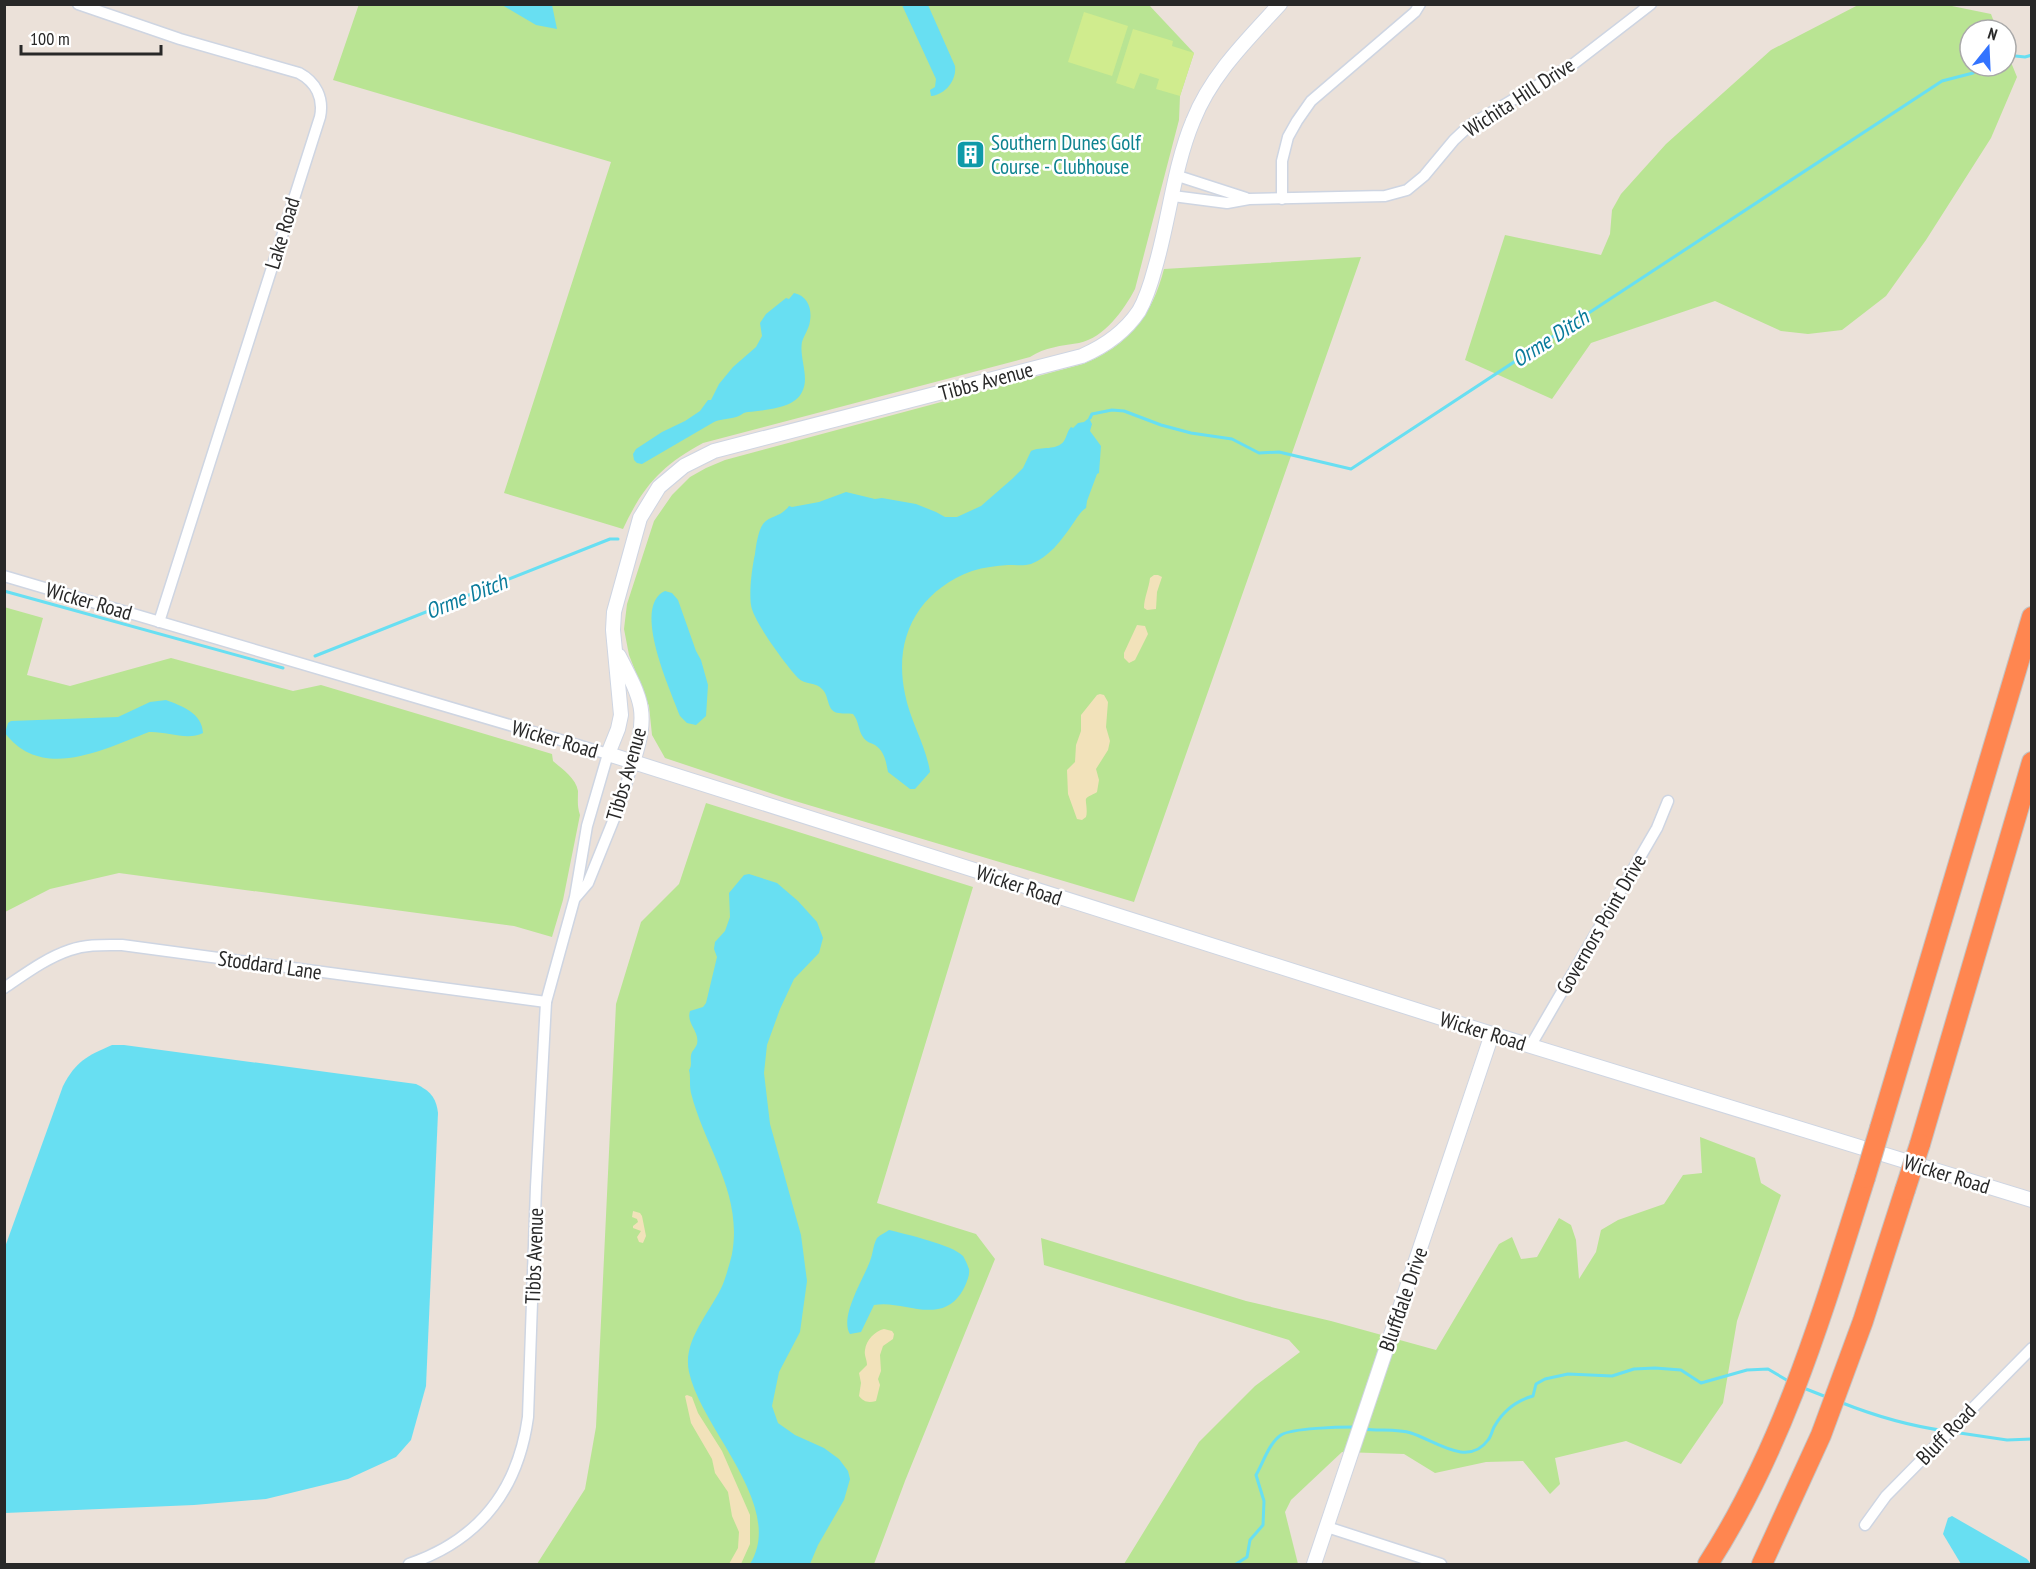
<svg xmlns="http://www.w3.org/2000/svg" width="2036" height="1569" font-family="'PT Sans Narrow',sans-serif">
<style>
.green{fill:#b9e493}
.sand{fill:#f2e2ba}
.pitch{fill:#d0ec8e}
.water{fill:#68dff2}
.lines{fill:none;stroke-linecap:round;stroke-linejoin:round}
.stream{stroke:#68dff2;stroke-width:3}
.minor-casing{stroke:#ced5e2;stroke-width:13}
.tertiary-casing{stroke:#ced5e2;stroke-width:16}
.motorway-casing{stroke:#c3c3c3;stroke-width:22}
.minor{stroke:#fff;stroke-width:10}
.tertiary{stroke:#fff;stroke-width:14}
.motorway{stroke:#ff8650;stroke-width:20}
.motorway-bridge-casing{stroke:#c3c3c3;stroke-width:22;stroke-linecap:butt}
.motorway-bridge{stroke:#ff8650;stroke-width:20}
.labels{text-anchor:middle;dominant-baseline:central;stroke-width:5;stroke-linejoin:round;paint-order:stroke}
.street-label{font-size:21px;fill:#282828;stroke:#fff}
.culture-label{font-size:21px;fill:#0d838f;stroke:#fff;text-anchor:start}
.water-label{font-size:22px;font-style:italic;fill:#097b9b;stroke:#fff}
</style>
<rect width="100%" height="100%" fill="#ebe1d9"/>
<g class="green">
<path d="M 359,4 L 1149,5 L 1194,53 L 1180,96 L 1179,120 L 1135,289 C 1124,310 1104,338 1079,343 C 1061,346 1045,347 1030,357 L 703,443 C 662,465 643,486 623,529 L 504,493 L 611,162 L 333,80 Z"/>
<polygon points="1860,4 1947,5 1991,14 1997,30 1970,30 1970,66 2006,66 2006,50 2017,77 1991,138 1926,240 1886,296 1842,330 1808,334 1781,331 1715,301 1591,343 1552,399 1465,360 1505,235 1601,255 1610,234 1612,210 1621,194 1666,144 1771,50"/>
<path d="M 1361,257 L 1134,902 L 785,798 L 665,758 L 652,735 L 649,706 L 629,655 L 624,629 L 627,604 L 654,521 L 672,495 L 690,477 L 706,468 L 725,460 L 1083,364 C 1128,346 1152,316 1164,269 Z"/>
<path d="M 4,607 L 43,618 L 27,675 L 70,686 L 171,658 L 293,691 L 321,685 L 552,754 L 553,761 C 562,769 576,778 578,791 C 578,800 577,806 580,815 L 563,900 L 552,937 L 514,926 L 119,873 L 50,889 L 5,912 Z"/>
<polygon points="706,803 973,887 877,1203 976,1234 995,1259 905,1481 874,1564 537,1564 585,1489 596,1427 616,1004 641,922 679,884"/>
<polygon points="1700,1137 1755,1158 1761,1183 1781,1195 1737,1321 1723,1403 1681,1464 1626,1441 1555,1458 1560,1484 1550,1494 1523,1461 1486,1462 1435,1473 1404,1454 1342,1452 1291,1500 1285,1512 1298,1564 1124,1564 1199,1442 1255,1386 1300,1352 1289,1340 1044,1265 1041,1238 1246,1301 1331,1321 1436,1350 1499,1244 1512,1237 1521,1259 1537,1257 1559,1218 1571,1225 1576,1240 1579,1279 1596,1252 1601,1230 1618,1220 1664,1204 1683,1175 1702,1173"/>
</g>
<g class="sand">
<path d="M 1154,575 L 1158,575 L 1162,577 L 1157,592 L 1156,609 L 1147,610 L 1144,608 C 1144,598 1149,588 1150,578 Z"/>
<polygon points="1137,625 1145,626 1148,634 1135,660 1129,663 1124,658 1124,653"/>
<path d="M 1100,694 L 1104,695 L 1108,702 L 1106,727 L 1110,741 L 1108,750 L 1096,769 L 1099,780 L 1097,792 C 1095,794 1087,796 1086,799 C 1085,800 1088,811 1086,817 L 1082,820 L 1077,819 L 1068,794 L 1067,770 L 1075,762 L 1076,745 L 1081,731 L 1081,715 L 1097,695 Z"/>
<polygon points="633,1211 640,1213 642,1216 646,1236 643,1243 639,1242 637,1237 641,1231 633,1228 633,1226 638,1222 637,1219 632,1217"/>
<path d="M 884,1329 L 892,1331 L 894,1334 L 893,1339 L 883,1346 L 880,1355 L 881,1371 L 878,1379 L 880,1385 L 876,1401 C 868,1403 864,1402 859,1396 L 861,1383 L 859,1373 L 867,1365 C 867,1359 864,1356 865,1350 C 866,1340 875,1331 884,1329 Z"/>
<polygon points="687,1395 692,1397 698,1413 722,1451 750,1515 750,1544 741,1564 729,1564 738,1548 739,1532 732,1516 728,1492 715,1473 712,1459 691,1423 685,1396"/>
</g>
<g class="pitch">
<polygon points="1084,12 1128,26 1112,76 1068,62"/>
<polygon points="1133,29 1173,41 1172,46 1194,53 1180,96 1156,89 1159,79 1140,73 1134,89 1116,83"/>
</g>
<g class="water">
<polygon points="502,5 552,5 557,29 536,25"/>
<path d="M 902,5 L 928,5 L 955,66 C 957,80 945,95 931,96 L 930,90 L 935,87 L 936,79 Z"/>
<path d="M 794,293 C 808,296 812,309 810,321 C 809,329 804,335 802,342 C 799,358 810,377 802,392 C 794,409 764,410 748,412 C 743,412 741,416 736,417 C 729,419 720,419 714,422 C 690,436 666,450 642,464 L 637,463 L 634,460 L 633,454 L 636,449 L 662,432 L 685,421 L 700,411 L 708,400 L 711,400 L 719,384 L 733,367 L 756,347 L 762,336 L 760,323 L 766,314 L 786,298 L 789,299 Z"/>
<path d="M 1089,418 L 1092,424 L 1090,431 L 1101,446 L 1099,473 L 1097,474 L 1087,501 L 1086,508 C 1080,512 1077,518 1072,525 C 1061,541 1049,557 1031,564 C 1025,566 1015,565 1008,565 C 996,566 984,567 972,571 C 918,591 893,638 905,694 C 910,721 926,745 930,772 L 915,789 L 910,789 L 888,772 C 886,762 885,752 875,745 C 871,743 866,742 863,737 C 858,730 859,721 853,714 C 848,713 844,714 839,713 C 826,712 830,696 822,689 C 816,682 805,685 798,678 C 786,665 753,621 751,605 C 749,592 752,567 755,554 C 756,546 758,531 763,524 C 770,515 780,518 789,506 L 792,507 L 819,502 L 846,492 L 875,499 L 882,498 L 916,504 L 936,512 L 945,517 L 957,517 L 981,506 L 1012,479 L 1023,468 L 1031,451 C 1041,446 1057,451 1064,441 C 1067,436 1067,432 1071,427 L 1073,428 L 1078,423 L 1084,422 Z"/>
<path d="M 665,591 L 672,593 L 678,600 L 696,651 L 701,660 L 708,685 L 706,716 L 696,725 L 687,723 L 680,716 C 671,691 631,606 665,591 Z"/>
<path d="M 166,700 C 182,706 202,713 203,733 C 187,741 166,731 149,732 C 104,749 42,782 5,733 L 8,723 L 11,721 L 118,717 L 150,702 Z"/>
<path d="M 749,874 L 777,883 L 798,901 L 817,922 L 823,938 L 819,953 L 794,979 L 780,1009 L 767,1045 L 764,1073 L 770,1124 L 801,1235 L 807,1281 L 800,1332 L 779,1372 L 772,1406 L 778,1423 L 795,1435 L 824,1448 L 839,1459 L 848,1471 L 850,1479 L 844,1500 L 818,1545 L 810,1564 L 750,1564 C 786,1506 701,1429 689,1372 C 682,1340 711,1312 723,1284 C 725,1280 731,1259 732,1254 C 743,1193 705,1148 691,1093 C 689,1085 691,1078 689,1070 C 693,1065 689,1059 692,1052 C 694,1049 696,1047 697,1044 C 700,1031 686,1024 690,1011 L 703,1007 L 706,1003 L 717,957 L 714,949 L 715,942 L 725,931 L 730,917 L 729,893 L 744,875 Z"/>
<path d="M 112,1045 L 124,1045 L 416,1084 C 430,1091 436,1097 438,1113 L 426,1386 L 411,1440 L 396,1457 L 348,1479 L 266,1499 L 194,1505 L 5,1513 L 5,1247 L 63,1086 C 76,1061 87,1056 112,1045 Z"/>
<path d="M 889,1230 C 905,1234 953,1245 963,1256 C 965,1259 968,1266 969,1269 C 970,1275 967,1281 965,1286 C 960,1297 951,1307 938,1309 C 917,1313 895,1301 874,1305 L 861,1332 L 850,1334 C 839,1317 864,1278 870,1261 C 873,1254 873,1245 877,1238 C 881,1234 885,1233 889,1230 Z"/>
<polygon points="1952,1516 2027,1559 2031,1564 1961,1564 1943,1534 1948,1518"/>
</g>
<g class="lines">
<g class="stream">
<polyline points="2006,55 2025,57 2032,55"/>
<polyline points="1090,418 1092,414 1112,410 1124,411 1161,425 1191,433 1232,439 1259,453 1279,452 1351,469 1942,81 1973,73 1980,66"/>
<polyline points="4,591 283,668"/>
<polyline points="315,656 610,539 618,539"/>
<polyline points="1801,1387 1829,1398"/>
<path d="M 1840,1402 C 1875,1416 1910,1426 1946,1431"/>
<path d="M 1364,1429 C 1378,1431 1398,1429 1411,1433 C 1434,1440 1468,1468 1488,1440 C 1491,1437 1492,1431 1494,1427 C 1503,1411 1515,1401 1533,1396 L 1536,1384 L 1545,1379 L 1568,1374 L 1612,1376 L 1634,1369 L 1655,1368 L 1681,1370 L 1701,1383 L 1747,1370 L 1768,1369 L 1790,1382"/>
<polyline points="1953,1432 2007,1440 2032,1439"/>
<path d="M 1236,1564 L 1247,1557 L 1250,1540 L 1263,1525 L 1264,1501 L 1256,1475 C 1263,1463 1269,1443 1281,1435 C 1292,1428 1340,1427 1355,1427"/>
</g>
<defs>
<g id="minor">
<path d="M 78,4 L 180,39 L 299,73 C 316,82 324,98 320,117 L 159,622"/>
<polyline points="1178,176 1246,198"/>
<polyline points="1173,196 1227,203 1249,199 1385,196 1407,190 1424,176 1454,140 1470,125 1572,65 1651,4"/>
<polyline points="1282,199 1282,161 1288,137 1297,121 1311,101 1415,12 1420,4"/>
<path d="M 4,576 L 608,754 L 587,826 L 575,897 L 546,1002 L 536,1187 L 528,1417 C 518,1490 479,1540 409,1564"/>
<polyline points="576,897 588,883 620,804 633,762"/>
<path d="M 4,988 C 25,974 46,958 70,950 C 87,944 104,945 122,945 L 546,1002"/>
<polyline points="1531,1045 1657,828 1668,801"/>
<polyline points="1865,1525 1886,1496 2032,1348"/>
<polyline points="1327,1527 1441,1564"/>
</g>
<g id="tertiary">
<path d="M 1280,4 C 1247,40 1211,75 1193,121 C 1174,166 1169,221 1155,268 C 1151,283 1147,297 1139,311 C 1125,332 1105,346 1082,356 L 714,451 L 684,466 L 659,487 L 640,518 L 614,612 L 613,630 L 621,715 L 618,729 L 608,754 L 1492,1034 L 2032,1200"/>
<path d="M 619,656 C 642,700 649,713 633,762"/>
<polyline points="1314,1564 1492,1034"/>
</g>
<g id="motorway">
<polyline points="1880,1128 2032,617"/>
<polyline points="1920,1144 2032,762"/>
<path d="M 1708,1564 C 1784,1446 1823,1311 1865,1178"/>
<polyline points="1762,1564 1821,1435 1863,1321 1905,1190"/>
</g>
</defs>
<use href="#minor" class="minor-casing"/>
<use href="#tertiary" class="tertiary-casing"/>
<use href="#motorway" class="motorway-casing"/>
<use href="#minor" class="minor"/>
<use href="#tertiary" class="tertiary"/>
<use href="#motorway" class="motorway"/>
<defs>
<g id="motorway-bridge">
<polyline points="1865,1178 1880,1128"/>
<polyline points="1905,1190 1920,1144"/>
</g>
</defs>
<use href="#motorway-bridge" class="motorway-bridge-casing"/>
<use href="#motorway-bridge" class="motorway-bridge"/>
</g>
<defs>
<symbol id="building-square" viewBox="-11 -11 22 22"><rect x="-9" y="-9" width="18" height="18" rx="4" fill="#0f9aa8" stroke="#fff"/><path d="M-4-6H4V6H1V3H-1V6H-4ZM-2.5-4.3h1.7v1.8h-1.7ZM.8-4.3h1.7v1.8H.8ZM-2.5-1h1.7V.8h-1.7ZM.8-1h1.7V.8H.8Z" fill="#fff"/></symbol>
</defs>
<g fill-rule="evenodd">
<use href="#building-square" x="954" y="138" width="33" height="33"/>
</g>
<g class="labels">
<g class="street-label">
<text transform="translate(1519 97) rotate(-33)">Wichita Hill Drive</text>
<text transform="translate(282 233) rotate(-73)">Lake Road</text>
<text transform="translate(986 381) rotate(-15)">Tibbs Avenue</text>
<text transform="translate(89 601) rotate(16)">Wicker Road</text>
<text transform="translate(555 739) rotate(16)">Wicker Road</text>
<text transform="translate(626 774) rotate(-74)">Tibbs Avenue</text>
<text transform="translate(1019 885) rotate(18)">Wicker Road</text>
<text transform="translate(1601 924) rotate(-60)">Governors Point Drive</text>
<text transform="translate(270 965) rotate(8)">Stoddard Lane</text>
<text transform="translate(1483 1031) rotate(17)">Wicker Road</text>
<text transform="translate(1947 1174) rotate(17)">Wicker Road</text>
<text transform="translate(534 1256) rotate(-88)">Tibbs Avenue</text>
<text transform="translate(1403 1299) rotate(-71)">Bluffdale Drive</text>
<text transform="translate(1946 1434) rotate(-46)">Bluff Road</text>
</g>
<g class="culture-label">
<text x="991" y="142">Southern Dunes Golf<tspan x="991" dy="24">Course - Clubhouse</tspan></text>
</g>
<g class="water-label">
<text transform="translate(1550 338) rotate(-33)">Orme Ditch</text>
<text transform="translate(466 596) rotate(-22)">Orme Ditch</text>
</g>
</g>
<rect width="2036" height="1569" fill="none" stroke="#282828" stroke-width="12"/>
<g transform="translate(1988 48) rotate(18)"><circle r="28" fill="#ffffff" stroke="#a9a9a9" stroke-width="1.5"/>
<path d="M0-4.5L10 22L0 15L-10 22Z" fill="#3273ff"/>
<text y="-9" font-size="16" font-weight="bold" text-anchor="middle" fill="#282828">N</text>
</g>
<path d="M21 45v9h140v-9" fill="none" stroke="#282828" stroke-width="3"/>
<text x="30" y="45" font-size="18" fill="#282828" stroke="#ffffff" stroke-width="4.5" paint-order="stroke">100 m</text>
</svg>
